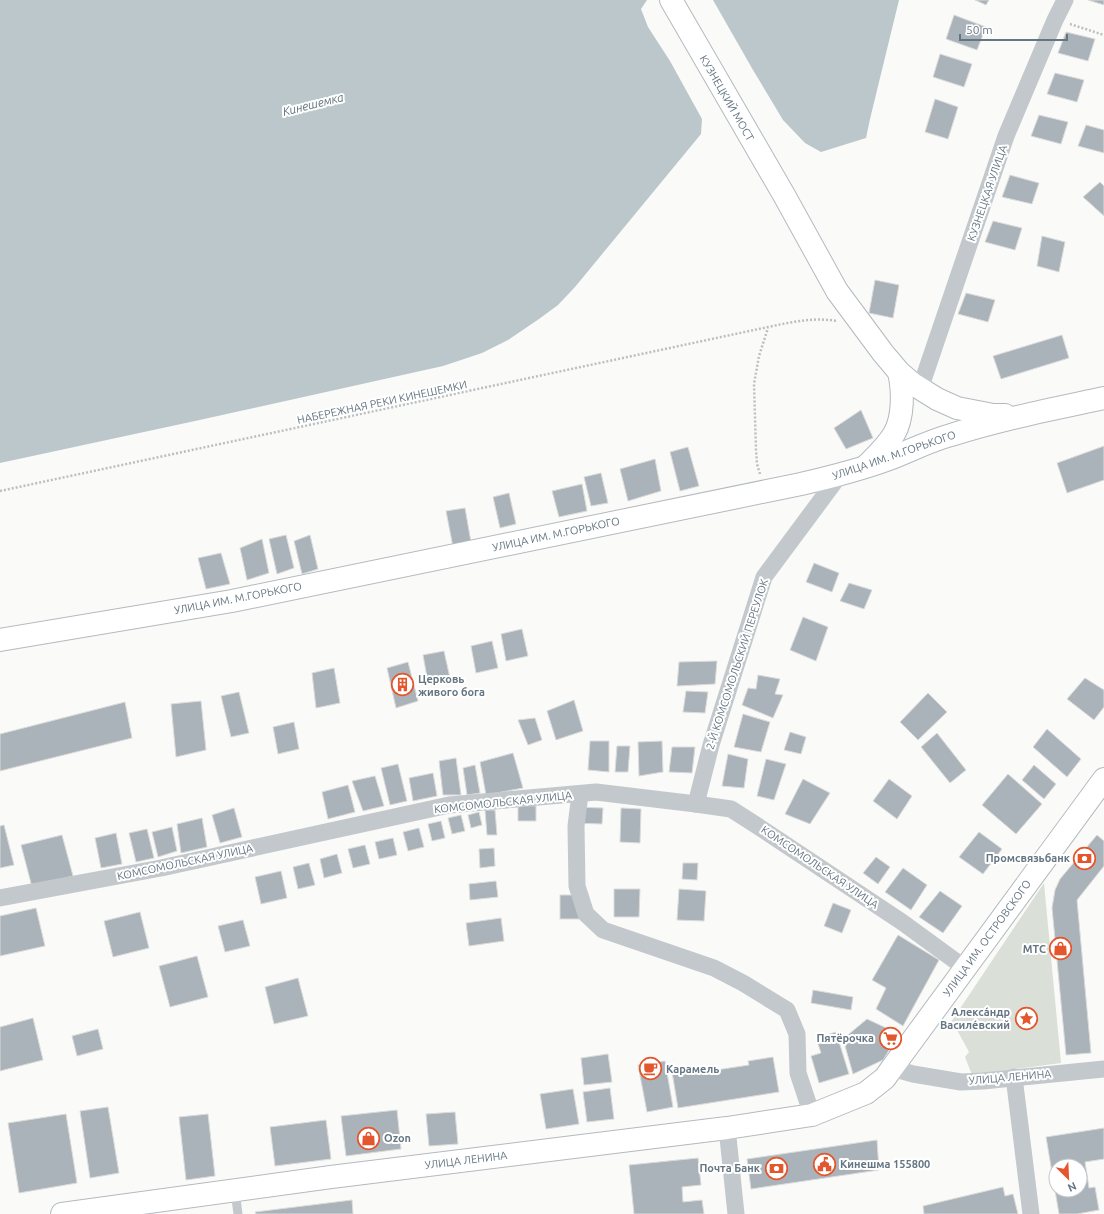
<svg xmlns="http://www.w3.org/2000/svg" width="1104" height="1214" font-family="Ubuntu,sans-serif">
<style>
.green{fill:#dadfd7}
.water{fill:#bbc7cb}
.building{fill:#aab3b9;stroke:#dcdcda;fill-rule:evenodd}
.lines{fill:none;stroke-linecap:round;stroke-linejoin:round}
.secondary-casing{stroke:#b3babf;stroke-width:24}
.path{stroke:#bbbfc2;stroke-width:2.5;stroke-dasharray:2 2;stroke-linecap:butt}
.lane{stroke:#c3c8cc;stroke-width:9}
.street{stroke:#c3c8cc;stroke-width:17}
.secondary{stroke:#fff;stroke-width:22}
.labels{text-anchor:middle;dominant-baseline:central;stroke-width:4;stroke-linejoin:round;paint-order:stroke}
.street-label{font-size:11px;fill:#657683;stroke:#fff}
.poi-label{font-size:11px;font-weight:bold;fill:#657683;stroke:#fff;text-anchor:end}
.water-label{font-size:12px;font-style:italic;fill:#60757c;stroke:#fff}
</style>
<rect width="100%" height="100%" fill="#fafaf8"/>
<polygon class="green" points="1044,883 1061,1063 972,1075 965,1057 969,1052 957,1030 947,1028"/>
<g class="water">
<polygon points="0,0 647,0 641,9 648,27 670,61 702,119 701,134 575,287 558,305 539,319 508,340 482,353 443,366 195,421 0,463"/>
<polygon points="713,0 899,0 870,119 866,138 821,152 805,143 783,120 753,70"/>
</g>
<g class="building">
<polygon points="975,0 989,0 986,5"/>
<polygon points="1088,0 1104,0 1104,5"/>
<polygon points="954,15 986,27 977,50 946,39"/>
<polygon points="1066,32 1095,39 1088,61 1058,53"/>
<polygon points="940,54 972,64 964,87 933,77"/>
<polygon points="1055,73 1084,80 1077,102 1047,94"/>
<polygon points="935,99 958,107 948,139 925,132"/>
<polygon points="1039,115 1068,122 1061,144 1031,136"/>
<polygon points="1086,125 1104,130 1104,153 1078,146"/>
<polygon points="1010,175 1039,183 1032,204 1002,197"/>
<polygon points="1100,182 1104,186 1104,216 1083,197"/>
<polygon points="993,221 1022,228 1015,250 985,242"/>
<polygon points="1042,236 1065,242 1059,272 1037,266"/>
<polygon points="875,280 899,285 893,318 869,313"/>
<polygon points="966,293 995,300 988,322 958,314"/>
<polygon points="1062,335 1069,358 1001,379 993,356"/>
<polygon points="861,410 873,438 846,449 834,428"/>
<polygon points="1104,446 1104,480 1067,493 1057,463"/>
<polygon points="688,447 699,486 680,491 670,452"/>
<polygon points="655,459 661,491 628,501 620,469"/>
<polygon points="601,473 608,503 591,506 584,477"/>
<polygon points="582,484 587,511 559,517 552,491"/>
<polygon points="509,493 516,524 500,528 493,497"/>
<polygon points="465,508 471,542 453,547 446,511"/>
<polygon points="286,535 294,568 277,574 269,539"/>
<polygon points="310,535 318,569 302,574 294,541"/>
<polygon points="262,539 269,573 247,580 240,548"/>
<polygon points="221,553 230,584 206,589 198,558"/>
<polygon points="814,563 839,573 832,592 806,582"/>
<polygon points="849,583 872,590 864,609 840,601"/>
<polygon points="803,617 828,627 816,661 790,650"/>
<polygon points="522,629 528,656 506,661 501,634"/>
<polygon points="492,641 498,668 476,673 471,646"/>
<polygon points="444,651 450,678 428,683 423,655"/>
<polygon points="717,661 715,684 677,686 679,662"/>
<polygon points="408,662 418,701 396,708 387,668"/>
<polygon points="334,668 340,703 316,708 312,673"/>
<polygon points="758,675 780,679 775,694 783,695 773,718 742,705 748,688 756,689"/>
<polygon points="1085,678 1104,690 1104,707 1094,720 1067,699"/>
<polygon points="686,691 708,692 705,713 683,712"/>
<polygon points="239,692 249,733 231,737 221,696"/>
<polygon points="928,693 947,712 918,740 900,722"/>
<polygon points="574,700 583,731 556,740 547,711"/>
<polygon points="201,701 206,750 176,757 171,704"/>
<polygon points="125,702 132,738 0,771 0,734"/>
<polygon points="743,714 770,722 761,752 734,747"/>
<polygon points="535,718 542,740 528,745 518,720"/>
<polygon points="294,722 299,749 278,754 273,727"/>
<polygon points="1047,729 1081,759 1067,777 1033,747"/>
<polygon points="790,732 806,737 801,754 784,750"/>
<polygon points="937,733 966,770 950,783 921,747"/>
<polygon points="590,741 609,741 609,772 588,770"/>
<polygon points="662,741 663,772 639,776 638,742"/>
<polygon points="617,746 630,746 628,772 615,772"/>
<polygon points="672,747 695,747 692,773 669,772"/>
<polygon points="513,753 523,788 486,795 480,762"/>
<polygon points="728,754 748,759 744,788 722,786"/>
<polygon points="456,758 461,795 443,795 439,761"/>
<polygon points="766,759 786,764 774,800 757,796"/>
<polygon points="398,764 407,801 390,805 381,768"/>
<polygon points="475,765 480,793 467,795 463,768"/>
<polygon points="1034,765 1056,784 1044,799 1022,780"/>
<polygon points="433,773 437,796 413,801 409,778"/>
<polygon points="1008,774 1042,804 1016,834 982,805"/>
<polygon points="375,776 384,806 363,811 352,781"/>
<polygon points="803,779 830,793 810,824 785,814"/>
<polygon points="889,779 912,796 897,819 873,801"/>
<polygon points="348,785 355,812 328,819 322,792"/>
<polygon points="518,805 536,806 536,821 518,821"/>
<polygon points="573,807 603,808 602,824 572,823"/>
<polygon points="234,808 242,837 220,843 212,815"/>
<polygon points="621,808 641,809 640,843 620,842"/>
<polygon points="485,810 495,810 497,835 487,835"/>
<polygon points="479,812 482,825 471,828 468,815"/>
<polygon points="461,815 465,831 452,834 448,818"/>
<polygon points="202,818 207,847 181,853 177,824"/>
<polygon points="441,821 445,838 432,841 428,824"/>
<polygon points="4,825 14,865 0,868 0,826"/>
<polygon points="172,827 177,851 158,857 152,832"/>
<polygon points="419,828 424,847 408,851 403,832"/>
<polygon points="147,829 154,858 136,862 129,833"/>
<polygon points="979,832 1002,849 983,874 959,857"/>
<polygon points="116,833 122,864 101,868 95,838"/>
<polygon points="62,835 73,876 32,887 21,845"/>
<polygon points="1097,835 1104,841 1104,866 1077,900 1091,1053 1066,1055 1052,908 1055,890 1060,879"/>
<polygon points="393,838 397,855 379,859 375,842"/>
<polygon points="365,845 370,864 353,868 348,849"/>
<polygon points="494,848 495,866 480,868 479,849"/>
<polygon points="337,854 342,873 324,878 320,859"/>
<polygon points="876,857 890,867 878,884 863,873"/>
<polygon points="309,863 315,885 298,889 293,867"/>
<polygon points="683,863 698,863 697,880 682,879"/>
<polygon points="903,868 927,885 911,910 885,892"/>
<polygon points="281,871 287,898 261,904 255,877"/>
<polygon points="496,881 498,897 470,900 469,884"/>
<polygon points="614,889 640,889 639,917 614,917"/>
<polygon points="679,889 706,891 704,921 677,920"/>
<polygon points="940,891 962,906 943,933 919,917"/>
<rect x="560" y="895" width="28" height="24"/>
<polygon points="833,903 851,910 842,933 824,926"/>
<polygon points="36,908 45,946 0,956 0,916"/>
<polygon points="140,912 149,948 113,957 104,921"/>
<polygon points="501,918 504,941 469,946 466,923"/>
<polygon points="243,920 250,946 225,952 218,926"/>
<polygon points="898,935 939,960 903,1026 876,1009 886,988 872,980"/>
<polygon points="197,956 208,997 170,1007 159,966"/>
<polygon points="298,978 308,1016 274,1024 265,987"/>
<polygon points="813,990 853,997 851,1010 811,1003"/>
<polygon points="33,1018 43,1060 0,1071 0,1027"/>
<polygon points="867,1019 899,1034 883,1060 853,1074 843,1039"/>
<polygon points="98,1029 103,1049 77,1056 72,1036"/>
<polygon points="836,1032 849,1074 819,1083 811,1056 821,1053 816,1038"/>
<polygon points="608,1054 612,1082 584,1085 581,1058"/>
<polygon points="773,1057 779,1092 678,1108 672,1072 702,1067 703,1072 749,1065 748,1061"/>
<polygon points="665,1061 673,1107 647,1112 638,1065"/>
<polygon points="610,1088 614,1119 587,1122 583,1092"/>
<polygon points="573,1089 579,1124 546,1129 540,1094"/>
<polygon points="108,1107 119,1173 90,1178 80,1111"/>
<polygon points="397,1110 401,1149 346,1156 341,1116"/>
<polygon points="455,1112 458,1144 429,1146 426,1114"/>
<polygon points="66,1114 77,1183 19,1193 8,1123"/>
<polygon points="208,1114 215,1176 186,1180 179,1117"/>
<polygon points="326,1120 331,1159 275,1166 270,1127"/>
<path d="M 1104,1128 L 1104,1159 L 1085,1162 L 1089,1188 L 1095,1187 L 1099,1210 L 1077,1214 L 1059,1214 L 1046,1137 ZM 1056,1166 L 1080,1166 L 1080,1190 L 1056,1190 Z"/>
<polygon points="877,1140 879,1170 751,1189 747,1159"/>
<polygon points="698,1158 701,1185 682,1187 683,1202 702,1200 704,1214 634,1214 629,1165"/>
<polygon points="1003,1187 1005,1196 1013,1194 1018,1214 924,1214 923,1206"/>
<polygon points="352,1200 353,1214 256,1214 255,1212"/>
</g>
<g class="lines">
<defs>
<g id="secondary">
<polyline points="671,0 784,195 837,291 883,353 899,372 913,384 937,399 957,408 993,415 1005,415"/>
<path d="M 867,465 C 877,455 887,446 894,434 C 904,417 903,390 899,372"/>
<path d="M 0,640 L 232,601 L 801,484 C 831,477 860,470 889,459 C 910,451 929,441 951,435 C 1001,419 1053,409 1104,398"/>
<polyline points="62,1214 331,1177 727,1128 812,1115 866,1093 885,1078 892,1068 1104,779"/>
</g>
</defs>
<use href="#secondary" class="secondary-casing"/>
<g class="path">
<polyline points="1070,24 1104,35"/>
<polyline points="760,474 757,464 756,450 754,384 759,356 768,328"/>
<path d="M 0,491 L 768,327 C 792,322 813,317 837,321"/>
</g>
<polyline class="lane" points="235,1190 238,1214"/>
<g class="street">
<polyline points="920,389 1006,136 1055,20 1065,0"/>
<polyline points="580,794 576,826 577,886 586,914 603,930 714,968 743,983 787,1010 797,1034 798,1073 812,1115"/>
<polyline points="696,804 711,745 764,577 839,476"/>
<polyline points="0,898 161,868 449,805 596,792 696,804 731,809 756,825 902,922 965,968"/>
<polyline points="892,1068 913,1074 961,1082 983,1081 1104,1069"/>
<polyline points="1014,1077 1031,1214"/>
<polyline points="727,1128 736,1214"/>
</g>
<use href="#secondary" class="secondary"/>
</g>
<defs>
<symbol id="building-ring" viewBox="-11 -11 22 22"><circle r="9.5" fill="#fff" stroke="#e4572e" stroke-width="1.5"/><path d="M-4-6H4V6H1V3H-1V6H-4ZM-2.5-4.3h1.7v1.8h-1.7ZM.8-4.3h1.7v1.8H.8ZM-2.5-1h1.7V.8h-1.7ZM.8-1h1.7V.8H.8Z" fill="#e4572e"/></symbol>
<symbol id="bank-ring" viewBox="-11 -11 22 22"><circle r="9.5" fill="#fff" stroke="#e4572e" stroke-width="1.5"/><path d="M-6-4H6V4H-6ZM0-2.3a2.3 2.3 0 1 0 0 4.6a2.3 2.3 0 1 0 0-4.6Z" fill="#e4572e"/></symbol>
<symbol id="shop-ring" viewBox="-11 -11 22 22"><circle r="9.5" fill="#fff" stroke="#e4572e" stroke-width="1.5"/><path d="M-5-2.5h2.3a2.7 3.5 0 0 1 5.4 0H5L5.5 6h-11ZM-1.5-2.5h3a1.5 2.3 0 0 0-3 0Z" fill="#e4572e"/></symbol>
<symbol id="sight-ring" viewBox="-11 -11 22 22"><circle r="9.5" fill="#fff" stroke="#e4572e" stroke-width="1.5"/><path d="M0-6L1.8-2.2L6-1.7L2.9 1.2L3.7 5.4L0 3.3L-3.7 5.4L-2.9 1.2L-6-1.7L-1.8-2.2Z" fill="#e4572e"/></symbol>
<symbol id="supermarket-ring" viewBox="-11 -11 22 22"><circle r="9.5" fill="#fff" stroke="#e4572e" stroke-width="1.5"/><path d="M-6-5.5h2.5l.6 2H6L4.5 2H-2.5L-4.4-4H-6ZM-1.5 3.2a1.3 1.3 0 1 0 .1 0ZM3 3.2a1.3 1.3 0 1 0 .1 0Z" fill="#e4572e"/></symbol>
<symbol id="cafe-ring" viewBox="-11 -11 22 22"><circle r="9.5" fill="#fff" stroke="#e4572e" stroke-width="1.5"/><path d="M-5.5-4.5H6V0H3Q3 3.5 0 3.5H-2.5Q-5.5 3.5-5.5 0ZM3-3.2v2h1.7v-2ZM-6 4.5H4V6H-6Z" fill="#e4572e"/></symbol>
<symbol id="civic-ring" viewBox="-11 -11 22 22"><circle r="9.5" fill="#fff" stroke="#e4572e" stroke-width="1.5"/><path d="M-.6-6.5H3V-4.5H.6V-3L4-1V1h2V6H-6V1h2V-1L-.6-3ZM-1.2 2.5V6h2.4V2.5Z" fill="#e4572e"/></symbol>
</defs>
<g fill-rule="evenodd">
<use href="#building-ring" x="390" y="672" width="25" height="25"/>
<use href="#bank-ring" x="1072" y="846" width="25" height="25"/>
<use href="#shop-ring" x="1048" y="936" width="25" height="25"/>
<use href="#sight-ring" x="1014" y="1006" width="25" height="25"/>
<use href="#supermarket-ring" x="878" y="1026" width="25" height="25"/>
<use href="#cafe-ring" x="638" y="1056" width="25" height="25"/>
<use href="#shop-ring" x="356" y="1126" width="25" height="25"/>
<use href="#civic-ring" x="812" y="1152" width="25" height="25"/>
<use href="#bank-ring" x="764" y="1156" width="25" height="25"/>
</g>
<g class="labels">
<g class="street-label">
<text transform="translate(727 98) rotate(60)">КУЗНЕЦКИЙ МОСТ</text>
<text transform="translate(987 193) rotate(-71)">КУЗНЕЦКАЯ УЛИЦА</text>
<text transform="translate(382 402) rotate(-12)">НАБЕРЕЖНАЯ РЕКИ КИНЕШЕМКИ</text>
<text transform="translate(894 455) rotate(-19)">УЛИЦА ИМ. М.ГОРЬКОГО</text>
<text transform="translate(556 534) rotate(-12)">УЛИЦА ИМ. М.ГОРЬКОГО</text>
<text transform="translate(238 598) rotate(-11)">УЛИЦА ИМ. М.ГОРЬКОГО</text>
<text transform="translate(737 664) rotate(-72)">2-Й КОМСОМОЛЬСКИЙ ПЕРЕУЛОК</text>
<text transform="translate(503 802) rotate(-6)">КОМСОМОЛЬСКАЯ УЛИЦА</text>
<text transform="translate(185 862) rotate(-12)">КОМСОМОЛЬСКАЯ УЛИЦА</text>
<text transform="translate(820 867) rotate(34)">КОМСОМОЛЬСКАЯ УЛИЦА</text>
<text transform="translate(987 938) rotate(-54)">УЛИЦА ИМ. ОСТРОВСКОГО</text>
<text transform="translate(1010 1077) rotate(-5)">УЛИЦА ЛЕНИНА</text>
<text transform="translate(466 1160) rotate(-7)">УЛИЦА ЛЕНИНА</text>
</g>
<g class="poi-label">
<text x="418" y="679" text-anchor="start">Церковь<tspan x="418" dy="13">живого бога</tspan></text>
<text x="1070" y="858">Промсвязьбанк</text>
<text x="1046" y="949">МТС</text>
<text x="1010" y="1012">Алекса́ндр<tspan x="1010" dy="13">Василе́вский</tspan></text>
<text x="874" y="1038">Пятёрочка</text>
<text x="666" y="1069" text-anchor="start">Карамель</text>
<text x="384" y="1138" text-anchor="start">Ozon</text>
<text x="840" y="1164" text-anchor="start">Кинешма 155800</text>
<text x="760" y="1168">Почта Банк</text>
</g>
<g class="water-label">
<text transform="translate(313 104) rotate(-14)">Кинешемка</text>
</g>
</g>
<g transform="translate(1068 1178) rotate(156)"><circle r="19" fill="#ffffff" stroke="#c1c8cd"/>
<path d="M0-3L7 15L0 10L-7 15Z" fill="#e4572e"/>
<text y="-6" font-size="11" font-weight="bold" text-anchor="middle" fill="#657683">N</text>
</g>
<path d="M960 34v6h107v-6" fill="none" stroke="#657683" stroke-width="2"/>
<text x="966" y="34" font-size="12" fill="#657683" stroke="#ffffff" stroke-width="3" paint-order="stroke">50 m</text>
</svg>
